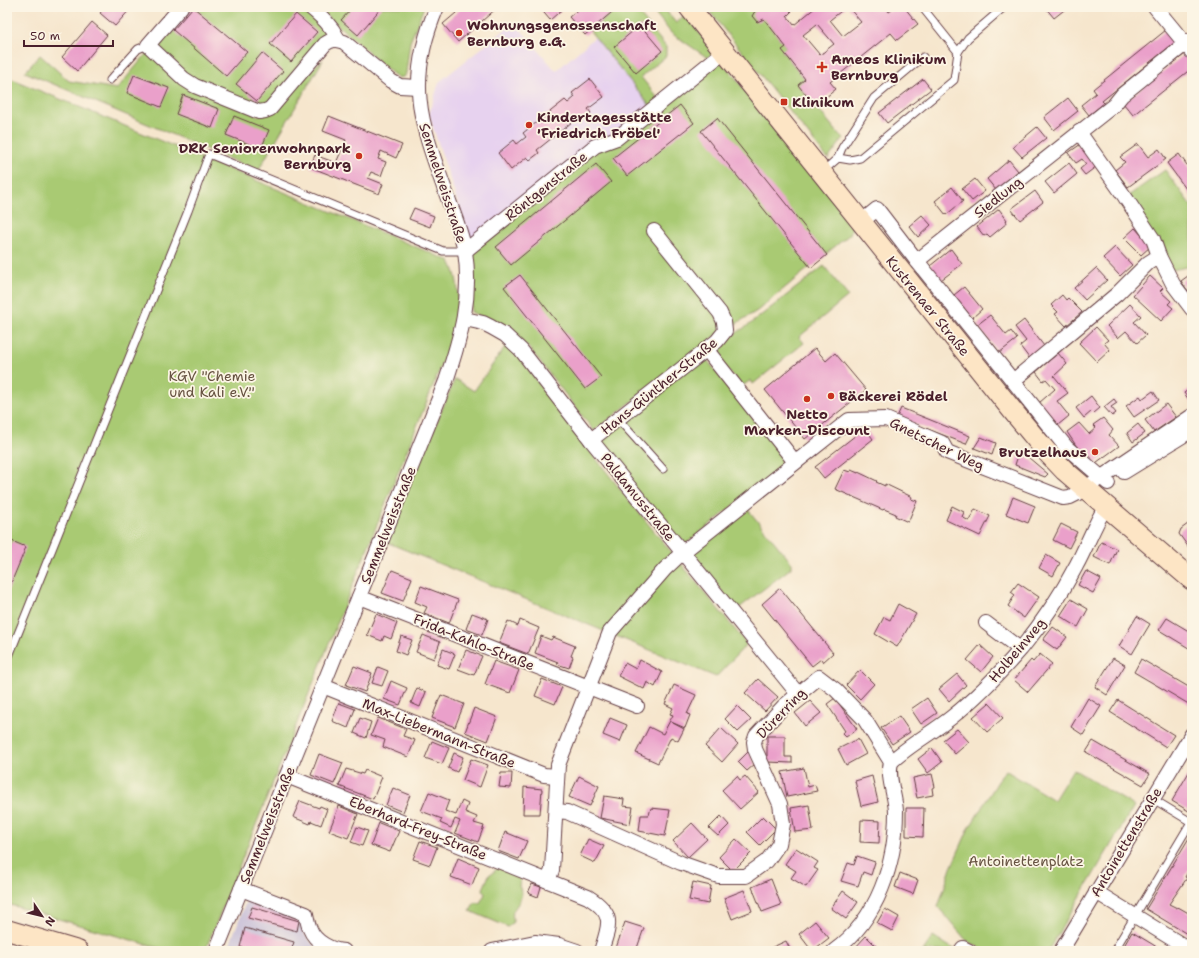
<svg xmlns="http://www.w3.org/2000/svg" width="1199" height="958" font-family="'Shantell Sans',sans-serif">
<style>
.built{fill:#e7d2ef}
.industrial{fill:#c8bfd8}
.green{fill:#a9ca73;stroke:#7a744f}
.building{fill:#eaa0ca;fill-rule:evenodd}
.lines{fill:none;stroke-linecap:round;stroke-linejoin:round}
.lane-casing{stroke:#643d43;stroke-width:9}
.street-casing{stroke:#643d43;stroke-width:16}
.secondary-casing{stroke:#643d43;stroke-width:22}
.lane{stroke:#fff;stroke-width:7}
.street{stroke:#fff;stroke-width:14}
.secondary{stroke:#fde5c5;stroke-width:20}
.poi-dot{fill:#c8321e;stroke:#fcf5e5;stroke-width:1.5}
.labels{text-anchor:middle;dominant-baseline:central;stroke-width:3.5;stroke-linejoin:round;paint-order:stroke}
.poi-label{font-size:14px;font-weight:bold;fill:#4a1f2b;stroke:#fcf5e5;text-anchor:start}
.street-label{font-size:14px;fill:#4a1f2b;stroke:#fcf5e5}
.park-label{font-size:14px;fill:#665241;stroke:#fcf5e5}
</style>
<rect width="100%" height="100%" fill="#fcf5e5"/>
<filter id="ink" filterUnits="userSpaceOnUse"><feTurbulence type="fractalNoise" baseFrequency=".025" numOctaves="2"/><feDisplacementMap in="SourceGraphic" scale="8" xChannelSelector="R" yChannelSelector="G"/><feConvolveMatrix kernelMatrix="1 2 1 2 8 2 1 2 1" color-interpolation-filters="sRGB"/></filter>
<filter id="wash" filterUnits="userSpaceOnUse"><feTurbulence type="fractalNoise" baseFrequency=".012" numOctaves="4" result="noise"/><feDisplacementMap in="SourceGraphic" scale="16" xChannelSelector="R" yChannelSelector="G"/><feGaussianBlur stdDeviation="0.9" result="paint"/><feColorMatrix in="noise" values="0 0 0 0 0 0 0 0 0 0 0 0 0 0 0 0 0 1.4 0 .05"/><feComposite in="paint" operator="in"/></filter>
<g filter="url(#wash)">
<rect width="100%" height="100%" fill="#f6e6cd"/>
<polygon class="built" points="516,24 556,71 595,37 651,107 470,240 429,115 439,82 511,25"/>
<polygon class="industrial" points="248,897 305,918 304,934 318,950 322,951 227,951"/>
<g class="green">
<polygon points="178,7 304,7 328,34 265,107 194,81 158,46 157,42"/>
<polygon points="317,7 424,7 410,42 406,73 405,76 400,78 393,74"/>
<polygon points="618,7 634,7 666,47 666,56 641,77 660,101 651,107 590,31"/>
<polygon points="642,7 663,7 676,23 686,15 714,52 708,58 671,33 652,9 647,13"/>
<polygon points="706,7 756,7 786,47 782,51 805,79 798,85 843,139 828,159"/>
<polygon points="147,53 258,116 306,73 323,60 258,171 25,72 40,55 69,81 117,89"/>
<polygon points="718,62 724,64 853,224 850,234 757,311 717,335 594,431 530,349 500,325 471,312 472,256 480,245 591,153"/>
<path d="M 7,77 L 450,261 C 462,283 458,311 454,334 L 205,951 L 169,951 L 7,904 Z"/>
<polygon points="1165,170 1192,207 1192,266 1172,270 1128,196"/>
<polygon points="824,266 848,296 799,337 804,343 753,384 751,380 742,386 715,356 715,347 750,324"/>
<polygon points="507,344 518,355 563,417 640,514 747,644 716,677 386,542 455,379 474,391"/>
<polygon points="702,359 707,360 784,457 784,465 686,544 680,543 601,448 600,437"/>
<polygon points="745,506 791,562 791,568 739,608 734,606 692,554"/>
<polygon points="1073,769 1134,806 1048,951 985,951 966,940 938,907 951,868 968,830 1005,770 1054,800"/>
<path d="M 498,867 L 521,877 L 519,886 C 525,897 518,903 513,911 C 512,915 513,918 513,922 L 508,927 L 470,911 L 474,903 L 480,903 L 485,894 L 483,889 L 489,875 L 495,871 Z"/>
<polygon points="933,936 955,950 954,951 923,951"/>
</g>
<g id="blocks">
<g class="building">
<polygon points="105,7 132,7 115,26 100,13"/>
<polygon points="193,7 247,52 226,76 173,30"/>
<polygon points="353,7 382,7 358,35 341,20"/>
<polygon points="463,7 498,7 458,42 443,24"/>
<polygon points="539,7 565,7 550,20"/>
<polygon points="581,7 618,7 585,35 569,17"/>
<path d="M 756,7 L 789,7 L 792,11 L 787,16 L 794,25 L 816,7 L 846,7 L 830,20 L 843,36 L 861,22 L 848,7 L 885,7 L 889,12 L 896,7 L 904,7 L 918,24 L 897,40 L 891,33 L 830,82 L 836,89 L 815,106 L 798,85 L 805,79 L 782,50 L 786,47 L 764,19 L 757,22 L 752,16 L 757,8 ZM 817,24 L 834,44 L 820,55 L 803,35 Z"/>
<polygon points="1045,7 1068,7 1054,18"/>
<polygon points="296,14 317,32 291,62 270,44"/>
<polygon points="92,22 107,35 77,71 62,57"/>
<polygon points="640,25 662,51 636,73 614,47"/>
<polygon points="1166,30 1175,42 1102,101 1104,103 1089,115 1081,105 1096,93 1093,89"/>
<polygon points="262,53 283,71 257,101 236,84"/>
<polygon points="1185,54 1192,63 1192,68 1133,115 1123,103"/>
<polygon points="134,75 169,88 161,107 127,93"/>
<polygon points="590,79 604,97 588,109 591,113 580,121 577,118 537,150 539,153 530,160 527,157 511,170 498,153 514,140 517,144 526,137 523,133 565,100 568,103 575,97 572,93"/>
<polygon points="923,79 931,89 887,123 879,113"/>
<polygon points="183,95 219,109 212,128 176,114"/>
<polygon points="1068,98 1078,111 1054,130 1044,117"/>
<polygon points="680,105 694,123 627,176 613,158"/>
<polygon points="234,116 269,130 261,149 226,135"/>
<polygon points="329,116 402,145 396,158 381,151 378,159 386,162 381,176 371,172 368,178 383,184 379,194 310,167 315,155 336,163 346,140 323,131"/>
<polygon points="717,118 827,255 811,268 701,131"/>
<polygon points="1037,127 1046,138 1022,157 1013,147"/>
<polygon points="1081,144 1097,166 1085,175 1080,169 1086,164 1082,159 1076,163 1068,153"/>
<polygon points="1138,144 1148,157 1159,149 1166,159 1128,187 1115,170 1125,162 1120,157"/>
<polygon points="1179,154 1192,172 1192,197 1167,163"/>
<polygon points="1009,160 1018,171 996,190 987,179"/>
<polygon points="1069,163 1077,174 1054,193 1045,182"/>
<polygon points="596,164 611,182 511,265 496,247"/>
<polygon points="975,179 985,191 972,201 962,189"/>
<polygon points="952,187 963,201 946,215 935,201"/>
<polygon points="1035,191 1043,202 1020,220 1011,209"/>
<polygon points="414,208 434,216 430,227 409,219"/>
<polygon points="999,209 1007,220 1006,221 1007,223 990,237 987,234 984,236 977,227"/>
<polygon points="922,215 931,225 918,237 909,226"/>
<polygon points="1135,228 1151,246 1141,255 1124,238"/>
<polygon points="1115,247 1132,265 1120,276 1103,258"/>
<polygon points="951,249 962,264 941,280 930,266"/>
<polygon points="1096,268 1107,280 1085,300 1074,288"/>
<polygon points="1192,273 1192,289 1188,291 1181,281"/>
<polygon points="520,275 601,377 585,389 504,287"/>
<polygon points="1150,276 1163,288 1160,291 1171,301 1168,304 1173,308 1161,321 1133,295"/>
<polygon points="964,287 982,309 972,318 954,295"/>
<polygon points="1062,295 1066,300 1068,298 1082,312 1066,326 1055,314 1058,312 1051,305"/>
<polygon points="1130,304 1141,316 1134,322 1146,335 1137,343 1126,331 1118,338 1107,326"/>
<polygon points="990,315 1006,335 1011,331 1017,339 999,353 977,325"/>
<polygon points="1024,320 1044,346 1029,358 1020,346 1026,341 1015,327"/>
<polygon points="1096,327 1108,340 1104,343 1110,350 1097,362 1079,343"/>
<polygon points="815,348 826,361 835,353 866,390 805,439 765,390"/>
<polygon points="1058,353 1067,364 1054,376 1068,393 1057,401 1069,416 1058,425 1039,403 1055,389 1046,379 1043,381 1036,372"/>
<polygon points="1192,387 1192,404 1184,393"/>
<polygon points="1153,391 1159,400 1134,417 1126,406 1140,396 1142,399"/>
<polygon points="1091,396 1100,408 1094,413 1092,411 1084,418 1076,408"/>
<polygon points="1114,399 1117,403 1111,407 1116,413 1112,416 1104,407"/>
<polygon points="1166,404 1176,417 1154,432 1145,420"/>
<polygon points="901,408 970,436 966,444 897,417"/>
<polygon points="1103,418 1113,430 1109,435 1119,446 1093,465 1079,450 1067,432 1079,423 1089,434 1096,428 1093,425"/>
<polygon points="1138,424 1145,433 1133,442 1127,433"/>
<polygon points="865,428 873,439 824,478 815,467"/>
<polygon points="981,437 996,443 992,455 974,448"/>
<polygon points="1019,452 1022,452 1048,474 1045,477 1015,465"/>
<polygon points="844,470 850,472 851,470 858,473 858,472 877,481 876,482 885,486 885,484 912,497 911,499 917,501 908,522 895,516 896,514 884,509 883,510 835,489"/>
<polygon points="1013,497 1035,506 1028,523 1006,514"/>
<polygon points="952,506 964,512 962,517 969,521 975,509 990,516 980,536 946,520"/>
<polygon points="1192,521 1192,552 1179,534 1181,529"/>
<polygon points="1061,524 1077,532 1069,548 1053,540"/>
<polygon points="12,541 26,547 7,593 7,552"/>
<polygon points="1101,542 1117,549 1110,565 1094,557"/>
<polygon points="1046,555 1060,563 1053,576 1039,568"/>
<polygon points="392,570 412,578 403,601 382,593"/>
<polygon points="1086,571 1101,579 1093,593 1078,585"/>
<polygon points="1018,583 1039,597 1024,618 1008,606 1015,595 1011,592"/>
<polygon points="421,586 458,600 449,623 424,613 427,607 415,602"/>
<polygon points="780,588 833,653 823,662 821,659 812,666 762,604"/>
<polygon points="1071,599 1088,609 1078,627 1060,616"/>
<polygon points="898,604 916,614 897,647 875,634 884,617 890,620"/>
<polygon points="472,613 488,619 482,635 466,629"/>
<polygon points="376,614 397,623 391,639 384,636 382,641 367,635"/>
<polygon points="1137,616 1150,624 1132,654 1119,646"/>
<polygon points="1167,618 1192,633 1192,650 1159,630"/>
<polygon points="520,620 539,628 528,654 499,643 508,621 518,626"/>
<polygon points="1053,627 1067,637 1057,650 1043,640"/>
<polygon points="423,635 440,642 434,659 416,652"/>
<polygon points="401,636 412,640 406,655 396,651"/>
<polygon points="541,636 551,640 553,637 575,646 571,656 573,657 569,668 557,664 558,662 535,653"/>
<polygon points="980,645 993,657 981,672 967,660"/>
<polygon points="443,649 455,654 449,669 437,665"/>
<polygon points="466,650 482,656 474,675 458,669"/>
<polygon points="1040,654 1052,664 1028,692 1014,680 1031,660 1033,662"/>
<polygon points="1113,658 1125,665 1107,695 1095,687"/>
<polygon points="1141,659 1192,689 1192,706 1134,672"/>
<polygon points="640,660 662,672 655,687 647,682 644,689 618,676 625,663 636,669"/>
<polygon points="494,661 519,670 510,693 485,684"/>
<polygon points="354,666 372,673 365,692 346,685"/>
<polygon points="378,667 388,671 382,686 372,683"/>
<polygon points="860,670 874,684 860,699 846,685"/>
<polygon points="957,674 966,685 949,701 939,689"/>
<polygon points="542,679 562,687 555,704 535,696"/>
<polygon points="758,679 778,697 765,711 745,693"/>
<polygon points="391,681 407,688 400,705 384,699"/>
<polygon points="674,685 696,695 687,714 690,715 685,728 671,722 684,729 678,741 671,737 658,763 636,753 649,727 663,734 673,715 670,714 673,708 665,704"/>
<polygon points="417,688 426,692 420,707 411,703"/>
<polygon points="441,695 464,704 455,727 432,718"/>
<polygon points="835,698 857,729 846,737 842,733 845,731 827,704"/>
<polygon points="927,698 937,713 921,724 911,709"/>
<polygon points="1088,698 1101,706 1083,735 1071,727"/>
<polygon points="1118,700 1174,735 1166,747 1110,712"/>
<polygon points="810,701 821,713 805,726 795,713"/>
<polygon points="339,703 355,709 348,728 332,721"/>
<polygon points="989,703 1003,718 987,732 973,717"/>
<polygon points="737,706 751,720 738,732 725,719"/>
<polygon points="474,708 497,717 488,741 465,732"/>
<polygon points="899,716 910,732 892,744 881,728"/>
<polygon points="360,718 371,722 366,738 354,733"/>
<polygon points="378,718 406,729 403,736 415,740 408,757 383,747 385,740 371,735"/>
<polygon points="610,718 627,725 620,742 603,735"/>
<polygon points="721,728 738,744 722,762 705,746"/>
<polygon points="957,729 969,742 955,754 943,740"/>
<polygon points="767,736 785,736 785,757 792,757 792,763 767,762"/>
<polygon points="858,739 866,754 846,765 838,749"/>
<polygon points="432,741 449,748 442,764 425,758"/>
<polygon points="1093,741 1150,774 1143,785 1086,752"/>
<polygon points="932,748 942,762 928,773 918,759"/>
<polygon points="749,751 755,764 747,771 738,762"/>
<polygon points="454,753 463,757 457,772 448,768"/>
<polygon points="319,754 343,763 334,784 311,775"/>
<polygon points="471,759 488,765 480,787 463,780"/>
<polygon points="1192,767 1192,813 1172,801"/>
<polygon points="804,768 808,787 815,785 817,791 787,797 782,772"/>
<polygon points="346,769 363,774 365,770 382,777 373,799 339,786"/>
<polygon points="501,773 512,773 511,788 499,787"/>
<polygon points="932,774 935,787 932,788 933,795 917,798 913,778"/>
<polygon points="579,776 599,786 590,806 569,797"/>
<polygon points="737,776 740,780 745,776 759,792 740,809 722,790"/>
<polygon points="872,776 878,802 861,806 855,781"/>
<polygon points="524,787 542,789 540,814 523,814"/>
<polygon points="393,788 410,795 403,812 386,805"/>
<polygon points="429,792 449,800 445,811 456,815 462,801 468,804 465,812 477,817 474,823 484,826 478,842 455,833 460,821 455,819 451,828 440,823 442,819 421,811"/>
<polygon points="604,796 624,799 623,806 633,807 630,824 600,818"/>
<polygon points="300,801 319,808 320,806 327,809 321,825 311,821 310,824 293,817"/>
<polygon points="809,805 813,830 795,832 791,808"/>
<polygon points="339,806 358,814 348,838 329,831"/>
<polygon points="651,808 670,810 665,836 639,831 641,815 649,815"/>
<polygon points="906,808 924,808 923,837 906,836"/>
<polygon points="721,816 729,825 718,836 709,828"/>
<polygon points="763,816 776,829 760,845 747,832"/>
<polygon points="861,820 880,821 879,843 860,842"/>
<polygon points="379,823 399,831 390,852 371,845"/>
<polygon points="692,823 707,839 688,857 673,841"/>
<polygon points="357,827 368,831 362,846 351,842"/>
<polygon points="505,832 527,841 519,859 498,851"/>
<polygon points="1192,833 1192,870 1191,871 1189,870 1185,877 1187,878 1169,904 1177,908 1178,907 1192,915 1192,937 1146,909"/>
<polygon points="588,839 604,846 595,863 580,856"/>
<polygon points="736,839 751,853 733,871 719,857"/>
<polygon points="420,841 437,847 430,865 413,859"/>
<polygon points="796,848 818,862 814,868 818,870 806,887 791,878 796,871 785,864"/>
<polygon points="857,856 875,862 871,875 863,872 858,886 841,881 848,863 854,865"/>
<polygon points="458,858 479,867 472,885 451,877"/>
<polygon points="900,873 918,880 913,894 895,887"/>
<polygon points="771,879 781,905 762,912 752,887"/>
<polygon points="693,882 711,886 708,904 689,900"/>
<polygon points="532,884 541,887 538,897 528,893"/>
<polygon points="744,890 752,911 732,919 724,898"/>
<polygon points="843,891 858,902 846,919 831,908"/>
<polygon points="252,907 299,921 297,931 248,918"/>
<polygon points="885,909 899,917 892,931 877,923"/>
<polygon points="815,921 829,938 812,951 799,934"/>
<polygon points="625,922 644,928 636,951 615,951"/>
<polygon points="245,928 294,942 291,951 255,951 240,947"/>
<polygon points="1132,932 1152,944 1163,951 1121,951"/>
<polygon points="866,936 878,948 876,951 856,951 854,949"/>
<polygon points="786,941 791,951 764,951"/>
</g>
</g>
</g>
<g filter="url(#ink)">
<use href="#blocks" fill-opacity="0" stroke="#643d43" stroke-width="1"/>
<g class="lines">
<defs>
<g id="lane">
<polyline points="958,52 968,38 1004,7"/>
<polyline points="110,80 138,49 148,45"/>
<polyline points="838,158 842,148 874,98 923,57"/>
<polyline points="822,172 838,158 850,160 860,158 954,80 958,52 922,7"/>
<polyline points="618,419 663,469"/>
<polyline points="7,661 188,211 209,154 443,251 465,251"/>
<polyline points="1114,951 1191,822 1153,799"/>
</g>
<g id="street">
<path d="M 181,7 L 148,45 L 184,79 L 195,86 L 259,112 L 265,111 L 270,109 L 325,44 C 332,39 336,39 344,42 L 391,81 L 400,86 L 418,87"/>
<path d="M 310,7 C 322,17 331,25 338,39"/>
<polyline points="1155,7 1192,52"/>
<polyline points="1079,132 1125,197 1153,239 1159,256"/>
<polyline points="861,222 877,209 917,261 1114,105 1122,95 1185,44 1192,40"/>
<polyline points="465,251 595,146 617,138 725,51"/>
<polyline points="917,261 1066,447 1108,483"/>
<polyline points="465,319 483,323 491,327 505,335 521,350 591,440 798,694"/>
<polyline points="706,349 795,462"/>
<polyline points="1013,381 1117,294 1148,263 1159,256 1173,284 1192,309"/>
<polyline points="591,440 717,341 725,331 724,322 720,313 654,231"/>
<polyline points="1124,472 1192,430"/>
<polyline points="359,597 637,706"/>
<polyline points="986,623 1020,649"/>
<polyline points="323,686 544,775 557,776"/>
<path d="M 891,762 C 909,745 932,733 952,717 C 977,697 1000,673 1021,649 C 1042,623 1061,595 1076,566 C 1087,546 1094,525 1106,506"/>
<path d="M 287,776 L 588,897 C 615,914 610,924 601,951"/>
<path d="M 556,811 L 567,812 L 681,863 L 718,876 L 746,876 L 767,861 L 779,844 L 783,824 L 780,804 L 755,749 L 754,742 L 756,736 L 783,707 L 819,677 L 836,690 L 865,720 L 891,762 C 887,778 895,794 896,811 C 896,863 878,919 834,951"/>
<polyline points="548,881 552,870 558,765 610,632 665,569 683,552 849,420 886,419 942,443 947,452 1063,498 1070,497 1078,493 1192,416"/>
<path d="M 241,889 L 306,914 C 307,919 308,925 310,929 C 315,942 331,950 344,951"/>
<polyline points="1096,892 1192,951"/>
<path d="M 216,951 L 446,381 C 461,336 472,299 465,251 C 461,231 453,212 446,193 C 420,121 405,82 437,7"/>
<polyline points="492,951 535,942 559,945 577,951"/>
<polyline points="961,951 963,948 969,951"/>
<polyline points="1061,951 1192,734"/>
</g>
<g id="secondary">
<polyline points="689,7 1016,415 1046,451 1065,471 1192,580"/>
<polyline points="7,930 78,951"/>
</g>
</defs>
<use href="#lane" class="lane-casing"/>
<use href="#street" class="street-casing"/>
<use href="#secondary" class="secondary-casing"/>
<use href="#lane" class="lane"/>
<use href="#street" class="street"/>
<use href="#secondary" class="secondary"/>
</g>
</g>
<g class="poi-dot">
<circle cx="459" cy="33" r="4"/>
<path d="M820 61h4v4h4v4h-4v4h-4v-4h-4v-4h4z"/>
<rect x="780" y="98" width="8" height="8" rx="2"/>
<circle cx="529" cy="125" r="4"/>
<circle cx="359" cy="156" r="4"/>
<circle cx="831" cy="396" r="4"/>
<circle cx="807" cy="399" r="4"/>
<circle cx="1095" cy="452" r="4"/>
</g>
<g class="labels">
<g class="poi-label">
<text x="467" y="25">Wohnungsgenossenschaft<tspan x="467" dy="16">Bernburg e.G.</tspan></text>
<text x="831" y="59">Ameos Klinikum<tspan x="831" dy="16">Bernburg</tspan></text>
<text x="792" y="102">Klinikum</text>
<text x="537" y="117">Kindertagesstätte<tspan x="537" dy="16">'Friedrich Fröbel'</tspan></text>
<text x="351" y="148" text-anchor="end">DRK Seniorenwohnpark<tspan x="351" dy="16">Bernburg</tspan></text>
<text x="839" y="396">Bäckerei Rödel</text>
<text x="807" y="414" text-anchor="middle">Netto<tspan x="807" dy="16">Marken-Discount</tspan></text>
<text x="1087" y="452" text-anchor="end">Brutzelhaus</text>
</g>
<g class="street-label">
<text transform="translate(443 183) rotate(72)">Semmelweisstraße</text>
<text transform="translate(546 186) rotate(-39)">Röntgenstraße</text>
<text transform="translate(998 197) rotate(-38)">Siedlung</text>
<text transform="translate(928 306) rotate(51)">Kustrenaer Straße</text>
<text transform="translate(659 386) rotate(-39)">Hans-Günther-Straße</text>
<text transform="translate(937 444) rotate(26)">Gnetscher Weg</text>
<text transform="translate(638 497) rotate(51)">Paldamusstraße</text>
<text transform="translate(388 525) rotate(-68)">Semmelweisstraße</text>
<text transform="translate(474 642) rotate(22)">Frida-Kahlo-Straße</text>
<text transform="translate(1017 650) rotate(-50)">Holbeinweg</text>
<text transform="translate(781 713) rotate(-46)">Dürerring</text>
<text transform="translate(439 733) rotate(22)">Max-Liebermann-Straße</text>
<text transform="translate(267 825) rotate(-68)">Semmelweisstraße</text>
<text transform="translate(418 828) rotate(22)">Eberhard-Frey-Straße</text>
<text transform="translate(1126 842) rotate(-59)">Antoinettenstraße</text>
</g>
<g class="park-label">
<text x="212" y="376">KGV "Chemie<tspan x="212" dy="16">und Kali e.V."</tspan></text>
<text x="1026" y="861">Antoinettenplatz</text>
</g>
</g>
<rect width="1199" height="958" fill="none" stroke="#fcf5e5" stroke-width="24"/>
<g transform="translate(42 916) rotate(125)" stroke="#fcf5e5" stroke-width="3" paint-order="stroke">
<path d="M0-3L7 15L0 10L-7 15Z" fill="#4a1f2b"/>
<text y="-6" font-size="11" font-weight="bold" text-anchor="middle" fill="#4a1f2b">N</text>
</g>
<path d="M24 40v6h89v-6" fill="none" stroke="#4a1f2b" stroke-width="2"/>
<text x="30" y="40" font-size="12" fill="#4a1f2b" stroke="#fcf5e5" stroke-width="3" paint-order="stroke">50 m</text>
</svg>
